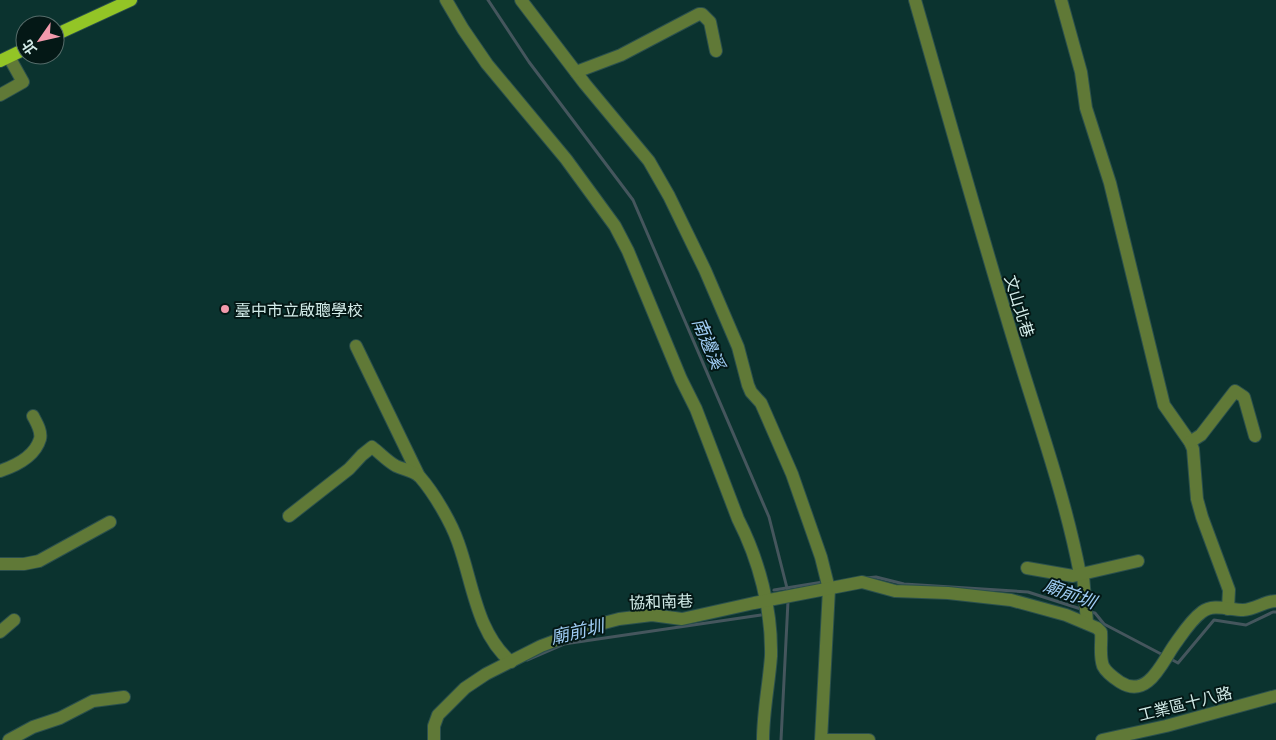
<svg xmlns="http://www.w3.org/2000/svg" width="1276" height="740" font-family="'Exo 2','Noto Sans TC',sans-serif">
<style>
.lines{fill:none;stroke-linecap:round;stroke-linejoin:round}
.stream{stroke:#45565d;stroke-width:3}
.minor-casing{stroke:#2b504d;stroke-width:14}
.major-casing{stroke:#2b504d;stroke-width:14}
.minor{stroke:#607937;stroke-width:12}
.major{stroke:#93c526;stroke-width:12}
.poi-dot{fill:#f29aac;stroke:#041816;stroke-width:2}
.labels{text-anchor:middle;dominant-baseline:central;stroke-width:4;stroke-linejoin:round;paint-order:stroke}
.street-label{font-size:16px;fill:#d2ebe8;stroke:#041816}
.poi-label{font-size:16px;fill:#d2ebe8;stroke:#041816;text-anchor:start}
.water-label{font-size:18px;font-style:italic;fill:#9fccf4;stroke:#041816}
</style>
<rect width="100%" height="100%" fill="#0b332f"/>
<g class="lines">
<g class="stream">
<polyline points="488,0 529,62 633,200 769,517 788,592"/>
<polyline points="866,578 876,577 904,584 1028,592 1084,610"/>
<polyline points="774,590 823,582"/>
<polyline points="1090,612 1095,613 1104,624 1163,655"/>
<polyline points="1169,658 1178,663 1214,620 1246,625 1273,612 1276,612"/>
<polyline points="527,660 564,644 761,615"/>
<polyline points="781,740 788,601"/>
</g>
<defs>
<g id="minor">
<path d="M 446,0 L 463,29 L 487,64 L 566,159 L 615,226 L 628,251 L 681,379 L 696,409 L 738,519 C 759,560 772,609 771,656 C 769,684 763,712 763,740"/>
<polyline points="521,0 585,84 649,161 669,196 705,270 738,347 748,385 751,392 761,403 792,474 821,557 829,589 821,740 869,740"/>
<path d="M 915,0 C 948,115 980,230 1015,345 C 1038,421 1065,496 1080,574 L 1083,576 L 1087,622"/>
<polyline points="1061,0 1081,72 1086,108 1110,183 1164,405 1190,442 1193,449 1197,499 1202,517 1229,590 1228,609"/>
<polyline points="576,72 621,55 699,14 702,14 710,22 716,51"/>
<polyline points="0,95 23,82 9,57"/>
<polyline points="356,346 419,476"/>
<polyline points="1190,442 1201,435 1235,391 1244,397 1255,436"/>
<path d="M 0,471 C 15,466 35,456 40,439 C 42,431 36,422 33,416"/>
<path d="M 289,516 L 349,469 L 362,455 L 372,447 C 380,453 387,461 396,466 C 404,470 413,470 420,477 C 434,493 451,522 458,542 C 473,583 476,632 511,662"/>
<polyline points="0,564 24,564 39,561 110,522"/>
<polyline points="1027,568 1073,576 1138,561"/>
<polyline points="0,632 14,620"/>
<polyline points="9,740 33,727 60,718 93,701 124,697"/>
<path d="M 434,740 L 434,726 L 438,715 L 465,688 L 486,674 L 541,646 L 600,624 L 619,619 L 652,615 L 682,619 L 754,603 L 862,582 L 895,591 L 948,593 L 1011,600 L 1066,615 L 1097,628 L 1101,632 C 1102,643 1099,655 1103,666 C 1106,672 1114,678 1120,682 C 1148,700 1162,662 1175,644 C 1183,633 1191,620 1202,612 C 1213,603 1230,610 1243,610 C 1256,609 1265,601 1276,601"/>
<polyline points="1102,740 1166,726 1276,696"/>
</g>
<g id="major">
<polyline points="55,35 131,0"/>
<polyline points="0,61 25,49"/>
</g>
</defs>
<use href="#minor" class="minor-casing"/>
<use href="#major" class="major-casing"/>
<use href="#minor" class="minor"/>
<use href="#major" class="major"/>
</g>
<circle class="poi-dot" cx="225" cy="309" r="5"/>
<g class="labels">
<g class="street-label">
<text transform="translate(1020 306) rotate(73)">文山北巷</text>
<text transform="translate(661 601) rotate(-2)">協和南巷</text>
<text transform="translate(1185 703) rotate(-14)">工業區十八路</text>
</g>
<g class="poi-label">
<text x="235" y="309">臺中市立啟聰學校</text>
</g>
<g class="water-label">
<text transform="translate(709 343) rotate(67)">南邊溪</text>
<text transform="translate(1070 593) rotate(20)">廟前圳</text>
<text transform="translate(577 631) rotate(-13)">廟前圳</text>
</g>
</g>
<g transform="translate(40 40) rotate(236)"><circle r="24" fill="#041816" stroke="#566c6a"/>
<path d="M0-4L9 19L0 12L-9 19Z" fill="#f29aac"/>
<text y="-8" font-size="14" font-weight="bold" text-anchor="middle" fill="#d2ebe8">北</text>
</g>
</svg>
